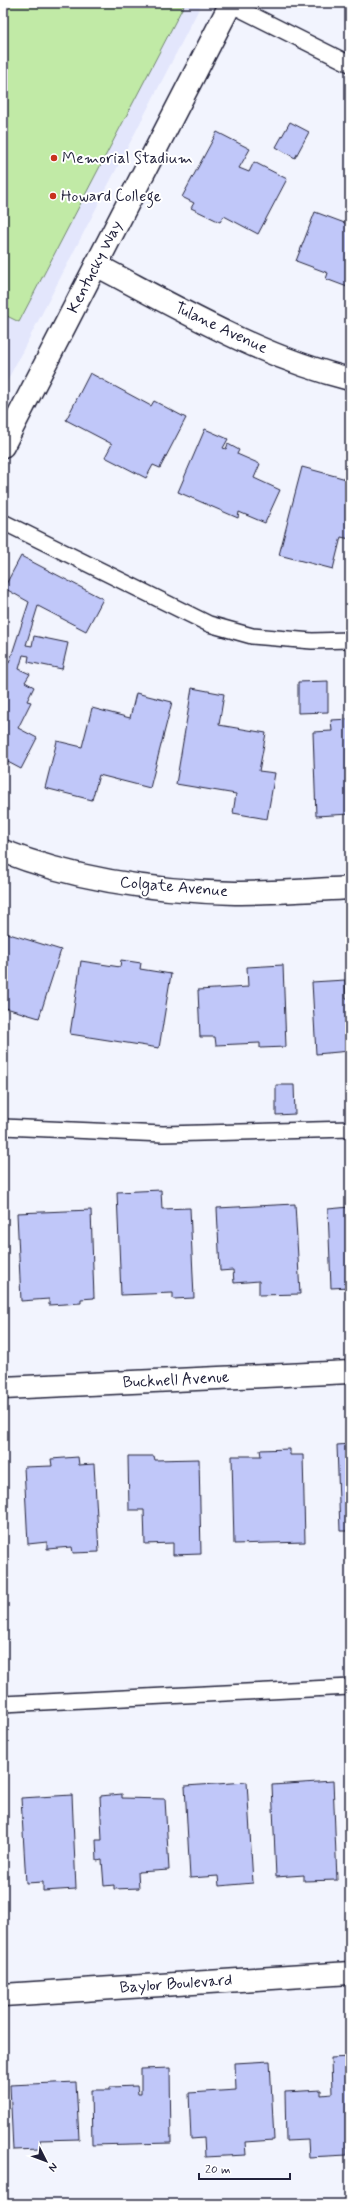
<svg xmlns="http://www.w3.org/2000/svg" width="353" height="2207" font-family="Mynerve,sans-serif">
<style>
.built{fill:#e3e6fc}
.green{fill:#c1eaa6;stroke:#728670}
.building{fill:#c0c7f9;stroke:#22223b}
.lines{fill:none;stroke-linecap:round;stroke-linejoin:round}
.lane-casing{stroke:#22223b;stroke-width:18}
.street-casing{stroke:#22223b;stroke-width:25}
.lane{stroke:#fff;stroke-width:15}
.street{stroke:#fff;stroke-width:22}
.poi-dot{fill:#c8321e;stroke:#fff;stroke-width:1.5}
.labels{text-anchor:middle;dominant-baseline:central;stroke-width:4;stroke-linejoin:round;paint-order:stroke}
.poi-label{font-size:16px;fill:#22223b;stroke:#fff;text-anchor:start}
.street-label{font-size:16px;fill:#22223b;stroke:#fff}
</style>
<rect width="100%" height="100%" fill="#f2f4fe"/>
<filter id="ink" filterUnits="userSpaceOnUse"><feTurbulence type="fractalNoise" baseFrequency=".025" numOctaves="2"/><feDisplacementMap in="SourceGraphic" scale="8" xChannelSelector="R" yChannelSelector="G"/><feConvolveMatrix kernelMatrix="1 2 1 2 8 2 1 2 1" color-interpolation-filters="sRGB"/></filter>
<g filter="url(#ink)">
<polygon class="built" points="3,3 202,3 3,389"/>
<polygon class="green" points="3,3 185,3 19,322 3,314"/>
<g class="building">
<polygon points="290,122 309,132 295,158 276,147"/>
<polygon points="217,132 250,149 239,168 249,172 254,162 287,179 258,234 224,216 220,222 191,208 194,203 182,197"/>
<polygon points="315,212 350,225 350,288 326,279 328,273 296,261"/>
<polygon points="90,373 151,406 154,401 186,418 160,468 153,465 146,478 105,457 112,444 66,420"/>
<polygon points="205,429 228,439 223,448 226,449 228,444 239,450 237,454 260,464 254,478 280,490 265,523 239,512 238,518 178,492"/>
<polygon points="302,467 350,480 350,539 341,537 333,569 279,555"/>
<polygon points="21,556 103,599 86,631 38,606 26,645 32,646 34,636 68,643 62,669 28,662 29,656 23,655 19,669 30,674 25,682 34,687 27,701 31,702 18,728 37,738 21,769 6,761 3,766 3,655 8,658 6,662 9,663 29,602 4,588"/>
<polygon points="328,681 328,712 298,713 298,682"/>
<polygon points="192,688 224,694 219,725 266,733 259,771 275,773 267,819 233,813 236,794 176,784"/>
<polygon points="136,693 172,702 150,788 99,775 92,800 45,788 57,741 82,747 92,708 130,718"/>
<polygon points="350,719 350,814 316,816 313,732 332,731 331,720"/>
<polygon points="3,932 61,950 39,1018 6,1008 3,1016"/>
<polygon points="121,960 141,963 140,969 171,974 159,1048 70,1034 81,961 120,967"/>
<polygon points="283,965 286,1047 260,1048 260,1043 216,1045 215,1037 200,1037 198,990 248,987 247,967"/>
<polygon points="345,980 346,998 350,998 350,1051 316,1054 312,982"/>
<polygon points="276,1085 294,1085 295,1114 276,1115"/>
<polygon points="161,1190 162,1209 190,1208 194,1298 173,1299 173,1293 121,1295 117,1192"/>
<polygon points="295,1204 300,1294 259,1295 259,1281 234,1283 233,1270 220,1271 217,1208"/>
<polygon points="350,1207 350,1287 331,1288 328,1209"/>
<polygon points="91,1210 94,1298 81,1299 81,1303 49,1305 49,1299 21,1301 17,1213"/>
<polygon points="350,1444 350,1531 340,1531 337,1445"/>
<polygon points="290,1449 290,1455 303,1455 305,1542 234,1544 232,1456 261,1456 260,1450"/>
<polygon points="128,1456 154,1456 155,1460 199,1459 201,1554 173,1555 173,1543 145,1544 144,1510 129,1510"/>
<polygon points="78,1457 79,1465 94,1464 99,1552 73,1553 72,1547 47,1549 47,1542 28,1544 24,1467 52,1466 51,1459"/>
<polygon points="333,1781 337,1880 304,1881 304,1875 276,1877 272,1785"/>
<polygon points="247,1782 253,1883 219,1886 218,1876 190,1878 185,1786"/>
<polygon points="122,1794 122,1798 165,1799 169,1870 138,1872 139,1888 114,1889 114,1885 104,1886 102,1860 97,1861 96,1840 102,1840 100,1796"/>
<polygon points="72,1795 76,1889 43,1891 43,1882 26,1883 21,1798"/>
<polygon points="350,2057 350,2145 347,2145 347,2155 309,2157 308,2140 286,2141 285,2092 321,2090 321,2095 332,2094 331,2058"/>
<polygon points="270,2061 274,2140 245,2142 246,2155 205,2157 204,2138 191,2139 189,2093 236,2090 235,2063"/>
<polygon points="170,2068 171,2143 92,2145 91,2090 110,2090 110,2087 137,2086 138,2094 141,2094 141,2069"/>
<polygon points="76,2082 79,2139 40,2140 40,2149 13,2150 10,2085"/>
</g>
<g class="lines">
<defs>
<g id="lane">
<polyline points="230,4 350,64"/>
<polyline points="3,522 209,624 252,636 312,641 350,640"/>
<polyline points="3,1127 163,1134 350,1129"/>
<polyline points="3,1704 350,1687"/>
</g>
<g id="street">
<path d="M 96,265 C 178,308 260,357 350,379"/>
<polyline points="3,446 231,3"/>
<path d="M 3,851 C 75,880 158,891 235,893 C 273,893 312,890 350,888"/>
<polyline points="3,1388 350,1372"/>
<polyline points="3,1995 350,1973"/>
</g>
</defs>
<use href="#lane" class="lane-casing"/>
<use href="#street" class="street-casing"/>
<use href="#lane" class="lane"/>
<use href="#street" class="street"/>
</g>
</g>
<g class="poi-dot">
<circle cx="54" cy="158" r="4"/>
<circle cx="53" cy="196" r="4"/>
</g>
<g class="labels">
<g class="poi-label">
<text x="62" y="158">Memorial Stadium</text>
<text x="61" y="196">Howard College</text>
</g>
<g class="street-label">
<text transform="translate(95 267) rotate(-63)">Kentucky Way</text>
<text transform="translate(221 328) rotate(25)">Tulane Avenue</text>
<text transform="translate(174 887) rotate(5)">Colgate Avenue</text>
<text transform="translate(176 1380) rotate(-3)">Bucknell Avenue</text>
<text transform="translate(176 1984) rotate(-4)">Baylor Boulevard</text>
</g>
</g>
<rect width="353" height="2207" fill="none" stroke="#fff" stroke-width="16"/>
<rect x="8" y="8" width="337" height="2191" fill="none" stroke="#22223b" stroke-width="1.5" filter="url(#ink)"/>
<g transform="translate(46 2161) rotate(132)" stroke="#ffffff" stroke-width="3" paint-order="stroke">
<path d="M0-3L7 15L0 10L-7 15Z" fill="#22223b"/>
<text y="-6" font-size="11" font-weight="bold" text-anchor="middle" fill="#22223b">N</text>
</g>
<path d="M199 2173v6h91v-6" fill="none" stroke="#22223b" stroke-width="2"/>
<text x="205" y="2173" font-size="12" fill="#22223b" stroke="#ffffff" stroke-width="3" paint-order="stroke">20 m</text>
</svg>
